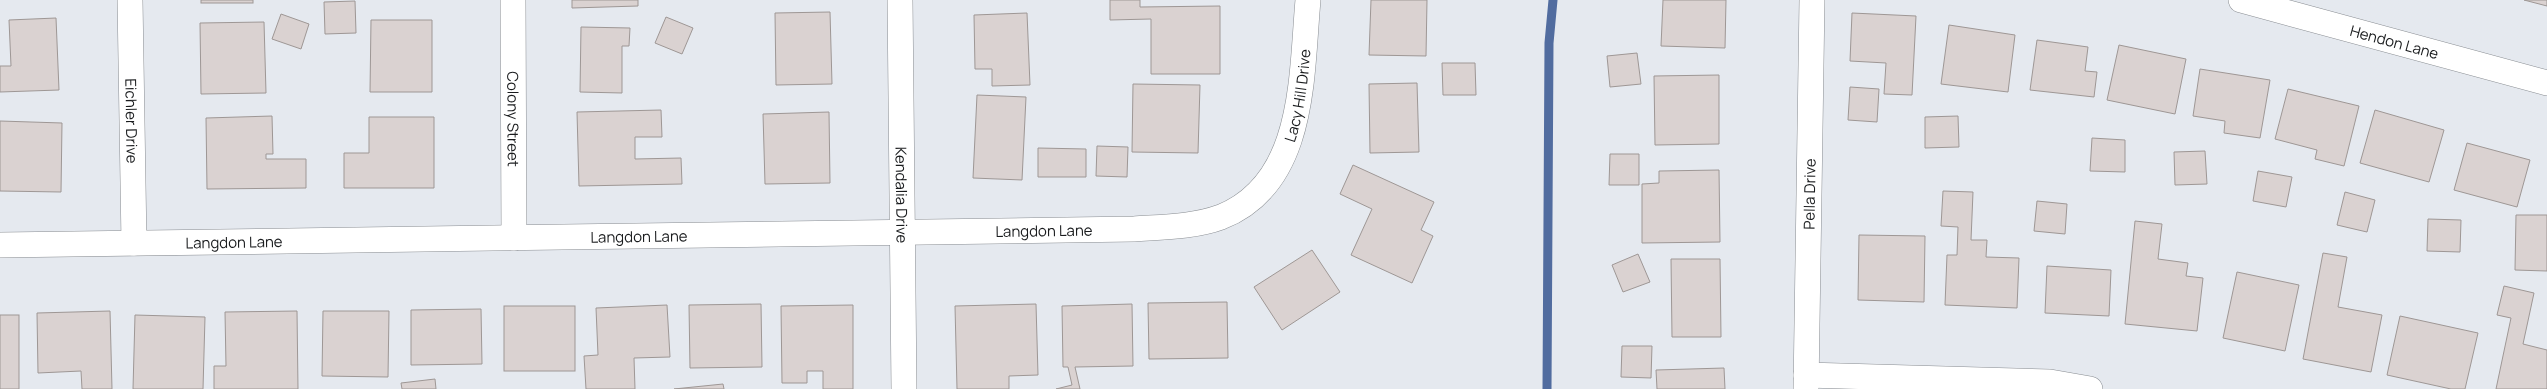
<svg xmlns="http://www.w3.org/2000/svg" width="2547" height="389" font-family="Manrope,sans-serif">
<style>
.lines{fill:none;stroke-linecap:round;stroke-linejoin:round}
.stream{stroke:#516c9f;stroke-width:9}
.building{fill:#dad2d1;stroke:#9e9795}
.minor-casing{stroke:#898d92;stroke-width:26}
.minor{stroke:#fff;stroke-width:25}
.labels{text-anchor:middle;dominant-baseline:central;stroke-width:4.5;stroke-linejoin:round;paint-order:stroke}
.street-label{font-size:15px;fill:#191b1d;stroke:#e5e9ef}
</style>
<rect width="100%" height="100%" fill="#e5e9ef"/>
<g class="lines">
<polyline class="stream" points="1547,389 1549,43 1553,0"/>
</g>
<g class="building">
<rect x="201" y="0" width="52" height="3"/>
<polygon points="572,0 638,0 638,6 572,8"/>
<polygon points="1110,0 1140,0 1140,7 1220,6 1220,74 1151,74 1151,19 1110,20"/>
<polygon points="1371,0 1427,0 1426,56 1369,55"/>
<polygon points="1663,0 1726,0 1725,48 1661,46"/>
<polygon points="2524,0 2547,0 2547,6"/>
<polygon points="355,1 356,33 325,34 324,2"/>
<polygon points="830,12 832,84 776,85 775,13"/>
<polygon points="1027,13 1030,85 992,86 992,69 975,69 974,15"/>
<polygon points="1852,13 1916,16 1912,95 1884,94 1886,63 1850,61"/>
<polygon points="281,14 309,24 301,49 272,39"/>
<polygon points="666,17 693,28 682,54 655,43"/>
<polygon points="56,18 59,90 0,92 0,66 11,66 9,20"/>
<polygon points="371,20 432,20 432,92 370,92"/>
<polygon points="264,22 266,93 201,94 200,23"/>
<polygon points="1949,25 2015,35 2008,92 1941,84"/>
<polygon points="581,27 630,28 629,46 622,46 622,93 580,92"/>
<polygon points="2037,40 2088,47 2085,71 2097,72 2094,97 2030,90"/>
<polygon points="2119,45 2186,59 2175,114 2107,100"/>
<polygon points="1637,53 1641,84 1610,87 1607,56"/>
<polygon points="1442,63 1475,63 1476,95 1443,95"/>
<polygon points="2200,69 2270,80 2260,138 2224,133 2225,121 2193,116"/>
<polygon points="1719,75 1719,144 1655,145 1654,76"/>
<polygon points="1417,83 1419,152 1370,153 1369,84"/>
<polygon points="1133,84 1200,85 1198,153 1132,152"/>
<polygon points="1850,87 1879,89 1877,122 1848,120"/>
<polygon points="2288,89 2359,106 2344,166 2315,159 2317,150 2275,139"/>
<polygon points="977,95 1026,97 1022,180 973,178"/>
<polygon points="661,110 662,137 635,137 635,159 681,158 682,184 579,186 577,112"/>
<polygon points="2375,110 2444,130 2429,182 2360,163"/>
<polygon points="829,112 830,183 765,184 763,114"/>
<polygon points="272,116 273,154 266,154 266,159 306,159 306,188 207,189 206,118"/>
<polygon points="1958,116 1959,147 1925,148 1925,117"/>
<polygon points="369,117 434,117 434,188 344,188 344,153 369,153"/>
<polygon points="0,121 62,123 61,192 0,191"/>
<polygon points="2092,138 2125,140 2125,172 2090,171"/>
<polygon points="2467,143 2530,160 2517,207 2454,190"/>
<polygon points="1097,146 1128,147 1127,177 1096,176"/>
<polygon points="1038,148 1086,149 1086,177 1038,177"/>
<polygon points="2205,151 2207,184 2175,185 2174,152"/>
<polygon points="1610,154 1639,154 1639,185 1609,185"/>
<polygon points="1353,165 1434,202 1421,230 1433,236 1412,283 1351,255 1372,209 1340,194"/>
<polygon points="1719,170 1720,242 1642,243 1642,184 1659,183 1659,171"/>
<polygon points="2258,171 2292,177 2286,207 2253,201"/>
<polygon points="1943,191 1973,192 1971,240 1987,240 1986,257 2019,258 2017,308 1945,305 1947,255 1957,255 1958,227 1941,226"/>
<polygon points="2345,192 2375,200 2367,232 2337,225"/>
<polygon points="2037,201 2067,204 2065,234 2034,231"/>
<polygon points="2516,215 2547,215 2547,271 2515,270"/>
<polygon points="2428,219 2461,220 2460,252 2427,251"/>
<polygon points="2135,221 2162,224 2158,259 2188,263 2186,276 2203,278 2197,331 2125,324"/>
<polygon points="1859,235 1925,236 1924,302 1858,300"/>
<polygon points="1312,250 1340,292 1282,330 1254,287"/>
<polygon points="2323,253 2347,257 2338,307 2382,315 2371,372 2303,359"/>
<polygon points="1638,254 1650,282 1623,292 1612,265"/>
<polygon points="1671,259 1720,259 1721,337 1672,337"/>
<polygon points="2047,266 2111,270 2109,316 2045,313"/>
<polygon points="2237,272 2299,285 2285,351 2223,338"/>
<polygon points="2504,286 2534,293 2523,344 2547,350 2547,389 2496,389 2511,318 2497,315"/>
<polygon points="1227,302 1228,358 1149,359 1148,303"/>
<polygon points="761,304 762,367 690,368 689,305"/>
<polygon points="1036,304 1038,375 1009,376 1009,389 957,389 955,306"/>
<polygon points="1132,304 1133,366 1075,367 1080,389 1056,389 1072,385 1068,367 1063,367 1062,306"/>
<polygon points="667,305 670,357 634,358 635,389 586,389 584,356 598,355 596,308"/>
<polygon points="853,305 853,389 823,389 823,371 807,371 807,383 782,383 781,306"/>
<rect x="504" y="306" width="71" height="65"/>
<polygon points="481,309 482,364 411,365 411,310"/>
<polygon points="110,311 112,389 82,389 81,371 38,373 37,313"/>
<polygon points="297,311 298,389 214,389 214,366 226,366 225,312"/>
<polygon points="323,311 389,311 388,377 322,376"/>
<rect x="0" y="315" width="19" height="74"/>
<polygon points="135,315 205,317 203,389 133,389"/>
<polygon points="2400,316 2478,333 2465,389 2451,389 2387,375"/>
<polygon points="1622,346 1652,346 1651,378 1621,377"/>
<polygon points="1724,368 1725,389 1657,389 1656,370"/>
<polygon points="435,379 436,389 402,389 401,383"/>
<polygon points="723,384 724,389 674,389"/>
</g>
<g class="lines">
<defs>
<g id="minor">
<path id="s1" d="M 130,0 L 134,243"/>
<path id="s2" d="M 513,0 L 514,238"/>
<path id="s3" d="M 900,0 L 904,389"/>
<path id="s4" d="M 2241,0 L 2547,83"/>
<path id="s5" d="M 0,245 L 1134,229 C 1163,227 1194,227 1221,217 C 1306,183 1301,76 1308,0"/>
<polyline points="1806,375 2050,382 2090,389"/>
<path id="s6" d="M 1806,389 L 1812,0"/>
</g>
</defs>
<use href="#minor" class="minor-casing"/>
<use href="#minor" class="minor"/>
</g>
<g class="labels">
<g class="street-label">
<text stroke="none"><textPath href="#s4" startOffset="159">Hendon Lane</textPath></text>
<text stroke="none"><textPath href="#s5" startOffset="1374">Lacy Hill Drive</textPath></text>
<text stroke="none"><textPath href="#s2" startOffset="119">Colony Street</textPath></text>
<text stroke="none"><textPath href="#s1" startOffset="121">Eichler Drive</textPath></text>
<text stroke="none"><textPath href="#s3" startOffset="195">Kendalia Drive</textPath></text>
<text stroke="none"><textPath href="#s6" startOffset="195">Pella Drive</textPath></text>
<text stroke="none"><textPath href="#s5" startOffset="1044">Langdon Lane</textPath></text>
<text stroke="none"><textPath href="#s5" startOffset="639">Langdon Lane</textPath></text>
<text stroke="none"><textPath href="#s5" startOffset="234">Langdon Lane</textPath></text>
</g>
</g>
</svg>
